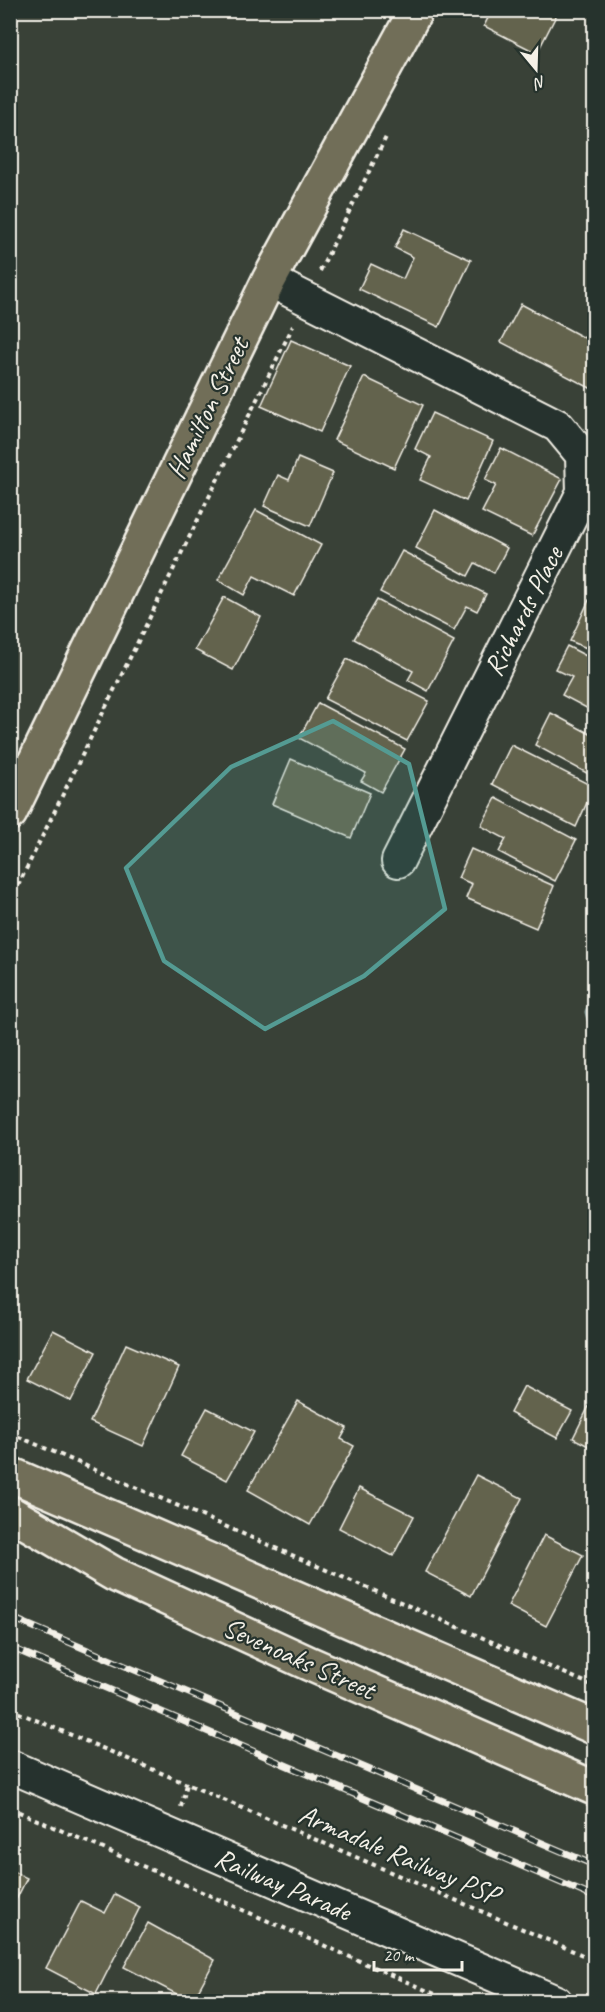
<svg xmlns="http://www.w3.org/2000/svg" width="605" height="2012" font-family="Caveat,sans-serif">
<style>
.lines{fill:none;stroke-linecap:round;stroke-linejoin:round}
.stream{stroke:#8da19f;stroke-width:9}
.building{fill:#64634e;stroke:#f4f1e8;stroke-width:1.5}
.minor-casing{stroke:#f4f1e8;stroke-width:36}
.major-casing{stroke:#f4f1e8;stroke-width:38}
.path{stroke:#f4f1e8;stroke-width:4;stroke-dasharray:4.5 4.5;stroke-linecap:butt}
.minor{stroke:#26332d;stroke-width:32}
.major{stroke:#716e59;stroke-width:33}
.rail-casing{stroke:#f4f1e8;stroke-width:7}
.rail{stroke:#26332d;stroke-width:4.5;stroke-dasharray:14;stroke-linecap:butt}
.marked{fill:#549b93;fill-opacity:0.2;stroke:#549b93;stroke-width:4.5;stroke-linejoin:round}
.labels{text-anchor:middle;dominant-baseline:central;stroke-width:4.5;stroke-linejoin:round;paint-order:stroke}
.street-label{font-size:28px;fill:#f4f1e8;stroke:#26332d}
</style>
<rect width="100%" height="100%" fill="#394137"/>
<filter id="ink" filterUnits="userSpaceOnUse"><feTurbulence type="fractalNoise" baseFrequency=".0167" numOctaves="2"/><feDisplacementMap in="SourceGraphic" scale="12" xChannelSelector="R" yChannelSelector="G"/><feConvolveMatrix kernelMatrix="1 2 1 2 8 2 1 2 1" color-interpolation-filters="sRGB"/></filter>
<g filter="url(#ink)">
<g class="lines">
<polyline class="stream" points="594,1000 589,1012 594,1030"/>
</g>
<g class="building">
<polygon points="492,10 559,10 537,53 484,26"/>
<polygon points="404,229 471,260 439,327 359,289 371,264 403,279 413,257 395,248"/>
<polygon points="521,304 594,343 594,390 501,342"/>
<polygon points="291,340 350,366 320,432 261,406"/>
<polygon points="364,377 423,405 394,468 334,440"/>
<polygon points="432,413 493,441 466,501 420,480 431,457 415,449"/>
<polygon points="501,448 562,479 532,536 482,512 496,485 485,480"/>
<polygon points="298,458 333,473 310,526 264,506 278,475 289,480"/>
<polygon points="256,510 321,545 294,596 254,576 244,595 218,580"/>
<polygon points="435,510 507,548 494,573 475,563 468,576 416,548"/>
<polygon points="402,551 486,594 477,611 467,606 454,630 380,592"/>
<polygon points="224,597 261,617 233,670 195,650"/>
<polygon points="377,600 454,641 428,691 408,680 413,671 354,639"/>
<polygon points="589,600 594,602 594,651 570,641"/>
<polygon points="567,646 594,660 594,712 562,695 572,677 555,669"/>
<polygon points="347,659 429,701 407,741 325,699"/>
<polygon points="318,703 405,749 381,792 361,781 366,773 299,738"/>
<polygon points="551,713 594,736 594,777 535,745"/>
<polygon points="511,745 594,787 576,827 492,784"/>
<polygon points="291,759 370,793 351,838 272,804"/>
<polygon points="496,798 576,840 555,881 499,852 506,839 481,826"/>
<polygon points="471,849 554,886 536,928 466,898 472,884 458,878"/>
<polygon points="53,1330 96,1352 71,1401 27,1379"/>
<polygon points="126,1344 179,1367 143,1446 90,1422"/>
<polygon points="524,1386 572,1411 557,1438 510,1413"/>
<polygon points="594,1396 594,1449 573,1438"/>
<polygon points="298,1401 347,1428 341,1439 354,1446 310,1525 248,1490"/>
<polygon points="207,1408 254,1432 227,1480 181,1456"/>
<polygon points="476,1475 522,1498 471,1596 425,1572"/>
<polygon points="359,1488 414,1516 393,1556 339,1528"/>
<polygon points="544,1535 583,1555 546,1626 508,1606"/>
<polygon points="10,1870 27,1878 10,1912"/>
<polygon points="115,1894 140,1907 96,1994 46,1968 81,1901 105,1913"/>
<polygon points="148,1923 215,1960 192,2002 124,1967"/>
</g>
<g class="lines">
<defs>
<g id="minor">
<polyline points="269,280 558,426 582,455 583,492 398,861"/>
<polyline points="10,1766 556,2002"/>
</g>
<g id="major">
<polyline points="10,813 269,280 416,10"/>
<polyline points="10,1474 594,1727"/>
<polyline points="10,1513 114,1574 308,1663 594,1788"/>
</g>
</defs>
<use href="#minor" class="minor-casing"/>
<use href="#major" class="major-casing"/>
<g class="path">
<polyline points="320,271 387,135"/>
<polyline points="10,902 293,326"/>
<polyline points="10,1433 594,1686"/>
<polyline points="10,1709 187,1784"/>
<polyline points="181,1807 187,1784 594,1960"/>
<polyline points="10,1808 453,2002"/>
</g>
<use href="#minor" class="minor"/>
<use href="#major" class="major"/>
<defs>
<g id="rail">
<polyline points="10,1617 594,1865"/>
<polyline points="10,1647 594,1897"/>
</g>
</defs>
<use href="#rail" class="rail-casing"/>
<use href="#rail" class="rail"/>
</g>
</g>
<path class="marked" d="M 333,721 L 409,764 L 445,909 L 364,976 L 265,1029 L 164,961 L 126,868 L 231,767 Z"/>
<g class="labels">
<g class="street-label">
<text transform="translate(207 408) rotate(-64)">Hamilton Street</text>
<text transform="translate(523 611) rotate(-63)">Richards Place</text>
<text transform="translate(299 1658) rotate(24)">Sevenoaks Street</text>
<text transform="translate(399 1854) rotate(23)">Armadale Railway PSP</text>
<text transform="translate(283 1884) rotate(23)">Railway Parade</text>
</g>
</g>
<rect width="605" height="2012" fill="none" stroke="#26332d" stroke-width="36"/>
<rect x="18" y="18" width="569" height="1976" fill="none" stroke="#f4f1e8" stroke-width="2" filter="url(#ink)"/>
<g transform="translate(536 69) rotate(161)" stroke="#26332d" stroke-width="4.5" paint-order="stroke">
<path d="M0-4.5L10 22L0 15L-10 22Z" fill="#f4f1e8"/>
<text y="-9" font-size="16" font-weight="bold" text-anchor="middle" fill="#f4f1e8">N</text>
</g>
<path d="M374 1961v9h88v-9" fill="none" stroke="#f4f1e8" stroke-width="3"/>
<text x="383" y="1961" font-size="18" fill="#f4f1e8" stroke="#26332d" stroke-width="4.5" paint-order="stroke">20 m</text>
</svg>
